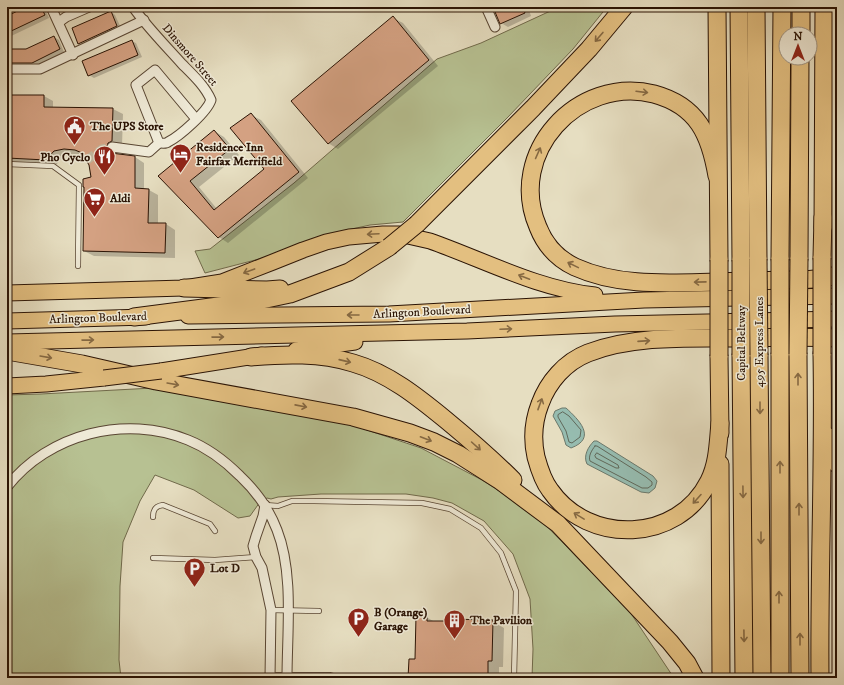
<svg xmlns="http://www.w3.org/2000/svg" width="844" height="685" font-family="'IM FELL DW Pica',serif">
<style>
.green{fill:#b7c192;stroke:#706a4b}
.water{fill:#96bcb0;stroke:#6b786b}
.shadow{fill:#0003}
.lines{fill:none;stroke-linecap:round;stroke-linejoin:round}
.shore{stroke:#60685a;stroke-width:1}
.building{fill:#d4a182;stroke:#2a1304}
.street-tunnel{stroke:#c0b59b;stroke-width:9;stroke-dasharray:9 4.5;stroke-linecap:butt}
.lane-casing{stroke:#594633;stroke-width:6}
.street-casing{stroke:#594633;stroke-width:11}
.primary-casing{stroke:#2a1304;stroke-width:17}
.highway-casing{stroke:#2a1304;stroke-width:19}
.lane{stroke:#efead7;stroke-width:4.5}
.street{stroke:#efead7;stroke-width:9}
.primary{stroke:#e3bf80;stroke-width:15}
.highway{stroke:#e3bf80;stroke-width:17}
.primary-bridge-casing{stroke:#2a1304;stroke-width:17;stroke-linecap:butt}
.highway-bridge-casing{stroke:#2a1304;stroke-width:19;stroke-linecap:butt}
.primary-bridge{stroke:#e3bf80;stroke-width:15}
.highway-bridge{stroke:#e3bf80;stroke-width:17}
.oneway{stroke:#866942}
.labels{text-anchor:middle;dominant-baseline:central;stroke-width:3;stroke-linejoin:round;paint-order:stroke}
.street-label{font-size:12px;fill:#2a1304;stroke:#efead7}
.poi-label{font-size:12px;font-weight:bold;fill:#2a1304;stroke:#efead7;text-anchor:start}
</style>
<rect width="100%" height="100%" fill="#e6dec1"/>
<filter id="stains"><feTurbulence type="fractalNoise" baseFrequency=".005" numOctaves="4"/><feColorMatrix values="0 0 0 0 .2 0 0 0 0 .09 0 0 0 0 .02 0 0 0 .5 -.17"/></filter>
<radialGradient id="worn" r=".72"><stop offset=".6" stop-color="#630" stop-opacity="0"/><stop offset="1" stop-color="#630" stop-opacity=".3"/></radialGradient>
<g class="green">
<polygon points="559,7 607,7 573,49 508,117 403,222 370,225 329,234 263,258 205,273 195,251 210,249 294,183 437,59 481,43"/>
<polygon points="153,388 349,424 421,448 482,480 534,513 630,612 674,678 532,678 533,649 530,599 513,554 484,521 452,503 433,498 406,494 321,494 278,497 271,499 267,498 260,502 250,516 238,518 194,490 155,475 140,501 123,542 120,586 119,660 121,678 7,678 7,395 41,394"/>
</g>
<g class="water">
<path d="M 562,408 L 566,408 C 578,419 598,438 571,448 L 566,445 L 562,432 L 553,416 L 555,411 Z"/>
<path d="M 594,441 L 597,441 L 653,476 L 657,481 L 655,488 L 649,493 L 641,492 L 587,464 C 583,456 588,447 594,441 Z"/>
</g>
<g class="shadow">
<polygon points="28,7 44,7 49,18 7,38 7,17"/>
<polygon points="494,7 528,7 531,16 508,27 501,23"/>
<polygon points="111,12 115,15 121,28 84,45 79,43"/>
<polygon points="393,18 403,23 438,66 338,149 328,143"/>
<polygon points="54,37 59,40 64,52 37,65 7,64 7,50 27,50"/>
<polygon points="131,41 136,43 142,57 94,78 89,75"/>
<polygon points="7,96 44,96 53,101 53,108 113,109 123,114 122,146 117,148 116,155 135,157 144,163 144,190 149,190 158,195 158,224 166,224 175,230 175,258 94,256 84,251 92,178 90,165 84,155 74,154 64,156 56,165 7,163"/>
<polygon points="251,115 261,120 308,178 228,243 219,237 159,176 214,131 224,137 239,155 199,187 217,209 265,169"/>
<polygon points="426,617 435,622 492,621 504,628 503,667 499,667 499,678 409,678 416,660"/>
</g>
<g class="lines">
<g class="shore">
<polygon points="563,412 569,416 581,430 580,437 572,443 569,442 566,431 558,417 558,415"/>
<path d="M 595,446 L 597,446 L 646,477 L 652,482 L 652,485 L 648,488 L 642,488 L 590,461 C 588,456 592,450 595,446 Z"/>
<polygon points="597,453 618,465 619,468 616,468 596,458 595,456"/>
</g>
</g>
<g class="building">
<polygon points="26,7 41,7 45,15 7,33 7,16"/>
<polygon points="493,7 523,7 525,13 500,24"/>
<polygon points="111,11 117,26 78,44 72,28"/>
<polygon points="393,16 429,60 328,144 291,101"/>
<polygon points="54,36 60,49 32,63 7,63 7,49 26,49"/>
<polygon points="132,40 138,55 88,76 82,61"/>
<polygon points="7,95 44,95 44,107 113,108 112,141 108,143 106,149 111,153 135,156 135,188 149,189 148,223 166,223 165,253 83,251 84,187 83,187 83,179 91,177 89,165 82,153 75,150 64,149 54,151 46,160 7,158"/>
<polygon points="251,113 299,172 218,238 158,176 214,130 230,149 190,181 214,210 264,169 230,128"/>
<polygon points="416,616 427,616 427,621 448,621 448,619 493,620 492,661 488,661 488,678 408,678 409,659 415,659"/>
</g>
<g class="lines">
<polyline class="street-tunnel" points="87,160 102,149 112,147"/>
<defs>
<g id="lane">
<polyline points="7,164 53,166 79,185 78,266"/>
<polyline points="265,505 278,506 292,501 314,501 422,503 450,509 481,528 501,553 516,591 514,678"/>
<path d="M 153,517 C 153,510 155,506 163,505 L 210,524 L 215,531"/>
<polyline points="153,558 215,560 256,557"/>
<polyline points="271,610 319,611"/>
<polyline points="270,675 329,675 341,678"/>
</g>
<g id="street">
<polyline points="51,7 73,55"/>
<path d="M 133,7 C 147,27 166,46 182,64 C 193,75 205,86 211,100 C 207,112 180,136 168,142 C 166,144 162,143 159,143 L 136,85 L 155,70 L 196,119"/>
<polyline points="486,7 495,27"/>
<polyline points="59,22 66,17 89,7"/>
<polyline points="7,69 40,69 144,20"/>
<polyline points="112,147 149,152 159,143"/>
<path d="M 7,487 C 48,434 126,414 188,440 C 208,448 225,461 240,476 C 257,492 269,509 277,530 C 294,573 287,632 287,678"/>
<polyline points="265,505 263,516 256,536 253,546 256,557 262,568 271,610 270,678"/>
</g>
<g id="primary">
<path d="M 7,293 L 184,288 L 222,282 L 273,262 L 303,250 L 326,242 L 349,237 L 383,234 L 399,234 L 430,241 C 484,260 538,289 595,295"/>
<polyline points="188,316 389,314 644,300 837,296"/>
<polyline points="7,321 146,317"/>
<polyline points="7,342 467,331 615,324 837,319"/>
<polyline points="296,350 355,342"/>
<polyline points="161,371 262,355"/>
<polyline points="7,386 46,384 104,378"/>
</g>
<g id="highway">
<polyline points="717,7 719,260"/>
<polyline points="739,7 741,260"/>
<polyline points="756,7 758,259"/>
<polyline points="801,34 801,7"/>
<path d="M 717,176 C 710,135 698,106 654,94 C 578,75 506,153 538,227 C 545,245 558,259 575,267 C 619,287 669,283 716,282 C 738,281 760,281 782,280 C 800,280 819,280 837,275"/>
<polyline points="417,224 533,108 589,49 624,7"/>
<polyline points="823,228 824,7"/>
<polyline points="822,258 823,217"/>
<polyline points="780,259 782,7"/>
<polyline points="799,259 800,58"/>
<polyline points="184,288 267,290 280,289"/>
<polyline points="134,317 257,301 290,294 349,272 389,247"/>
<polyline points="7,351 82,364 156,381 353,417 410,433 434,442 458,454 499,480 558,524 670,642 687,663 695,678"/>
<polyline points="798,354 800,678"/>
<polyline points="741,355 744,678"/>
<polyline points="759,355 762,678"/>
<polyline points="719,356 720,433"/>
<path d="M 251,357 C 285,354 320,353 353,363 C 388,373 418,397 446,420 C 469,439 492,459 513,480"/>
<path d="M 720,423 C 718,443 718,463 709,481 C 678,543 589,546 550,490 C 543,481 539,468 536,457 C 532,439 533,422 540,404 C 548,382 565,362 588,353 C 631,336 685,338 730,338 C 766,338 801,336 837,338"/>
<polyline points="827,436 832,452 837,464"/>
<polyline points="720,464 721,678"/>
<polyline points="780,678 780,354"/>
<path d="M 820,678 C 819,570 824,462 822,354"/>
</g>
</defs>
<use href="#lane" class="lane-casing"/>
<use href="#street" class="street-casing"/>
<use href="#primary" class="primary-casing"/>
<use href="#highway" class="highway-casing"/>
<use href="#lane" class="lane"/>
<use href="#street" class="street"/>
<use href="#primary" class="primary"/>
<use href="#highway" class="highway"/>
<defs>
<polyline id="primary-bridge" points="104,378 161,371"/>
<g id="highway-bridge">
<polyline points="389,247 417,224"/>
<polyline points="822,258 822,354"/>
<polyline points="758,259 759,355"/>
<polyline points="780,259 780,354"/>
<polyline points="719,260 719,356"/>
<polyline points="741,260 741,355"/>
<polyline points="798,354 799,259"/>
</g>
</defs>
<use href="#primary-bridge" class="primary-bridge-casing"/>
<use href="#highway-bridge" class="highway-bridge-casing"/>
<use href="#primary-bridge" class="primary-bridge"/>
<use href="#highway-bridge" class="highway-bridge"/>
</g>
<defs><path id="oneway-shaft" d="M-6 0H5M1.5-3L5.5 0L1.5 3" fill="none" stroke-width="1.6" stroke-linecap="round" stroke-linejoin="round"/></defs>
<g class="oneway">
<use href="#oneway-shaft" transform="translate(599 37) rotate(131)"/>
<use href="#oneway-shaft" transform="translate(642 92) rotate(7)"/>
<use href="#oneway-shaft" transform="translate(538 153) rotate(-66)"/>
<use href="#oneway-shaft" transform="translate(373 234) rotate(177)"/>
<use href="#oneway-shaft" transform="translate(573 265) rotate(-154)"/>
<use href="#oneway-shaft" transform="translate(249 271) rotate(160)"/>
<use href="#oneway-shaft" transform="translate(524 277) rotate(-159)"/>
<use href="#oneway-shaft" transform="translate(700 282) rotate(179)"/>
<use href="#oneway-shaft" transform="translate(353 315) rotate(180)"/>
<use href="#oneway-shaft" transform="translate(506 329) rotate(-2)"/>
<use href="#oneway-shaft" transform="translate(218 337) rotate(-1)"/>
<use href="#oneway-shaft" transform="translate(88 340) rotate(-1)"/>
<use href="#oneway-shaft" transform="translate(644 341) rotate(-4)"/>
<use href="#oneway-shaft" transform="translate(46 357) rotate(10)"/>
<use href="#oneway-shaft" transform="translate(345 361) rotate(13)"/>
<use href="#oneway-shaft" transform="translate(798 379) rotate(-90)"/>
<use href="#oneway-shaft" transform="translate(173 384) rotate(10)"/>
<use href="#oneway-shaft" transform="translate(540 404) rotate(-70)"/>
<use href="#oneway-shaft" transform="translate(301 406) rotate(11)"/>
<use href="#oneway-shaft" transform="translate(760 408) rotate(90)"/>
<use href="#oneway-shaft" transform="translate(426 439) rotate(21)"/>
<use href="#oneway-shaft" transform="translate(476 446) rotate(42)"/>
<use href="#oneway-shaft" transform="translate(780 467) rotate(-90)"/>
<use href="#oneway-shaft" transform="translate(743 492) rotate(89)"/>
<use href="#oneway-shaft" transform="translate(697 499) rotate(132)"/>
<use href="#oneway-shaft" transform="translate(799 509) rotate(-90)"/>
<use href="#oneway-shaft" transform="translate(579 516) rotate(-149)"/>
<use href="#oneway-shaft" transform="translate(761 538) rotate(90)"/>
<use href="#oneway-shaft" transform="translate(779 597) rotate(-90)"/>
<use href="#oneway-shaft" transform="translate(744 636) rotate(89)"/>
<use href="#oneway-shaft" transform="translate(800 639) rotate(-90)"/>
</g>
<defs>
<symbol id="civic-pin" viewBox="-11 -11 22 30"><path d="M0 17L-7.5 6A9.5 9.5 0 1 1 7.5 6Z" fill="#8f2418" stroke="#efead7"/><path d="M-.6-6.5H3V-4.5H.6V-3L4-1V1h2V6H-6V1h2V-1L-.6-3ZM-1.2 2.5V6h2.4V2.5Z" fill="#fff"/></symbol>
<symbol id="hotel-pin" viewBox="-11 -11 22 30"><path d="M0 17L-7.5 6A9.5 9.5 0 1 1 7.5 6Z" fill="#8f2418" stroke="#efead7"/><path d="M-6-4.5h1.5V1H6V5H4.5V3h-9V5H-6ZM-4 0a1.8 1.8 0 1 1 3.6 0ZM.5 0V-2.5h3Q6-2.5 6 0Z" fill="#fff"/></symbol>
<symbol id="restaurant-pin" viewBox="-11 -11 22 30"><path d="M0 17L-7.5 6A9.5 9.5 0 1 1 7.5 6Z" fill="#8f2418" stroke="#efead7"/><path d="M-5-6h1v4h1v-4h1v4h1v-4h1v5L-1.5 .5V6h-2V.5L-5-1ZM5-6V6H3V1.5H1.5Q1.5-4 5-6Z" fill="#fff"/></symbol>
<symbol id="supermarket-pin" viewBox="-11 -11 22 30"><path d="M0 17L-7.5 6A9.5 9.5 0 1 1 7.5 6Z" fill="#8f2418" stroke="#efead7"/><path d="M-6-5.5h2.5l.6 2H6L4.5 2H-2.5L-4.4-4H-6ZM-1.5 3.2a1.3 1.3 0 1 0 .1 0ZM3 3.2a1.3 1.3 0 1 0 .1 0Z" fill="#fff"/></symbol>
<symbol id="parking-pin" viewBox="-11 -11 22 30"><path d="M0 17L-7.5 6A9.5 9.5 0 1 1 7.5 6Z" fill="#8f2418" stroke="#efead7"/><path d="M-3.5-5.5H1a3.5 3.5 0 0 1 0 7H-1V5.5H-3.5ZM-1-3.4V-.6H.8a1.4 1.4 0 0 0 0-2.8Z" fill="#fff"/></symbol>
<symbol id="building-pin" viewBox="-11 -11 22 30"><path d="M0 17L-7.5 6A9.5 9.5 0 1 1 7.5 6Z" fill="#8f2418" stroke="#efead7"/><path d="M-4-6H4V6H1V3H-1V6H-4ZM-2.5-4.3h1.7v1.8h-1.7ZM.8-4.3h1.7v1.8H.8ZM-2.5-1h1.7V.8h-1.7ZM.8-1h1.7V.8H.8Z" fill="#fff"/></symbol>
</defs>
<g fill-rule="evenodd">
<use href="#civic-pin" x="62" y="114" width="25" height="34"/>
<use href="#hotel-pin" x="168" y="142" width="25" height="34"/>
<use href="#restaurant-pin" x="92" y="144" width="25" height="34"/>
<use href="#supermarket-pin" x="82" y="186" width="25" height="34"/>
<use href="#parking-pin" x="182" y="556" width="25" height="34"/>
<use href="#parking-pin" x="346" y="606" width="25" height="34"/>
<use href="#building-pin" x="442" y="608" width="25" height="34"/>
</g>
<g class="labels">
<g class="street-label">
<text transform="translate(190 55) rotate(49)">Dinsmore Street</text>
<text transform="translate(422 312) rotate(-3)">Arlington Boulevard</text>
<text transform="translate(98 318) rotate(-2)">Arlington Boulevard</text>
<text transform="translate(759 342) rotate(-90)">495 Express Lanes</text>
<text transform="translate(741 343) rotate(-90)">Capital Beltway</text>
</g>
<g class="poi-label">
<text x="90" y="126">The UPS Store</text>
<text x="196" y="147">Residence Inn<tspan x="196" dy="14">Fairfax Merrifield</tspan></text>
<text x="90" y="157" text-anchor="end">Pho Cyclo</text>
<text x="110" y="198">Aldi</text>
<text x="210" y="568">Lot D</text>
<text x="374" y="612">B (Orange)<tspan x="374" dy="14">Garage</tspan></text>
<text x="470" y="620">The Pavilion</text>
</g>
</g>
<rect width="844" height="685" fill="none" stroke="#e6dec1" stroke-width="24"/>
<rect x="8" y="8" width="828" height="669" fill="none" stroke="#2a1304" stroke-width="2"/>
<rect x="12" y="12" width="820" height="661" fill="none" stroke="#2a1304"/>
<g transform="translate(798 46)"><circle r="19" fill="#efead7" stroke="#a09483"/>
<path d="M0-3L7 15L0 10L-7 15Z" fill="#8f2418"/>
<text y="-6" font-size="11" font-weight="bold" text-anchor="middle" fill="#2a1304">N</text>
</g>
<rect width="100%" height="100%" filter="url(#stains)"/>
<rect width="100%" height="100%" fill="url(#worn)"/>
</svg>
